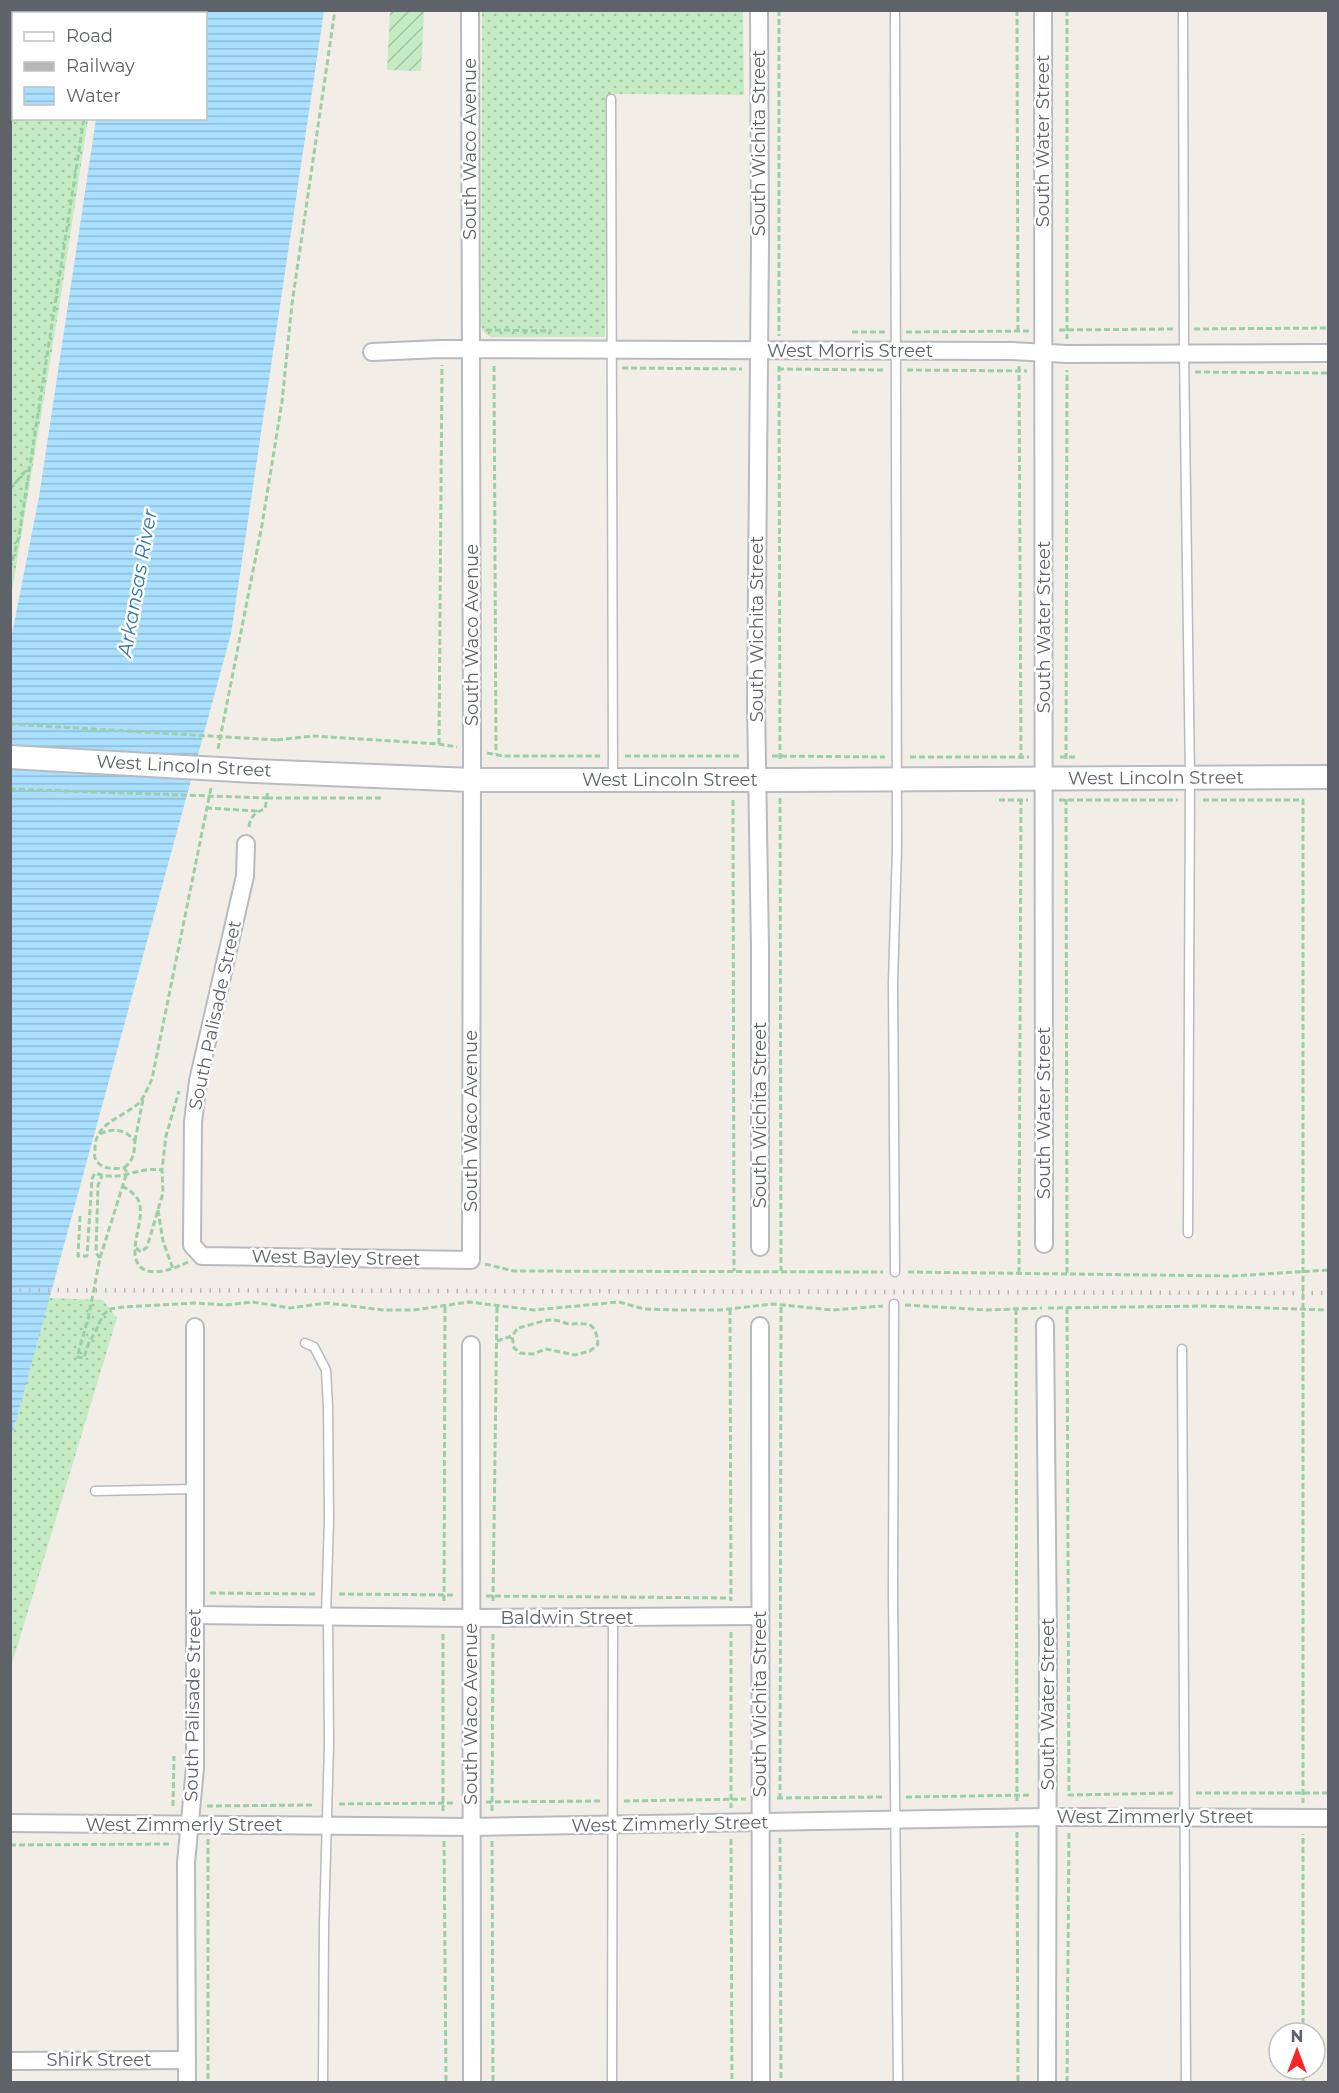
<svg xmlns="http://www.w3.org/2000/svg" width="1339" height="2093" font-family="Montserrat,sans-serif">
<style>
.grass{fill:url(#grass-dots)}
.garden{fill:url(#garden-furrows)}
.water{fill:url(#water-rules)}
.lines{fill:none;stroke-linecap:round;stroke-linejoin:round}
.lane-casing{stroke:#b7babf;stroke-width:11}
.street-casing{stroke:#b7babf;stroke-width:20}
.secondary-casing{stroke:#b8bcc2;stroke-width:26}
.path{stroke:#9bcfa6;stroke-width:3;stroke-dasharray:6 3;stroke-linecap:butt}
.lane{stroke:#fff;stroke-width:8}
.street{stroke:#fff;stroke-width:16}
.secondary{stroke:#fff;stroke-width:22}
.rail{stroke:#b6b7b8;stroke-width:4.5;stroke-dasharray:1.5 8;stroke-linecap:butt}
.secondary-bridge-casing{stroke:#b8bcc2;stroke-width:26;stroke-linecap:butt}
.path-bridge{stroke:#9bcfa6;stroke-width:3;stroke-dasharray:6 3;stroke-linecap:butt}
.secondary-bridge{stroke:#fff;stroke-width:22}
.labels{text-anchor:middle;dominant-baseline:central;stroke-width:5;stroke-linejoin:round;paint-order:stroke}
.street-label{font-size:18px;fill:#5e6369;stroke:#fff}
.water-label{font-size:20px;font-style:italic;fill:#3677aa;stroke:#fff}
</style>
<defs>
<pattern id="grass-dots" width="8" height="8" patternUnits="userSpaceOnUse" patternTransform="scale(1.5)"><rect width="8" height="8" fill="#c5ebc2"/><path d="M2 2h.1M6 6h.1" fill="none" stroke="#a3c2a2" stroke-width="1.8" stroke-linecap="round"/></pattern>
<pattern id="garden-furrows" width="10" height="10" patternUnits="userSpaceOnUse" patternTransform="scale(1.5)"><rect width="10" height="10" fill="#c5ebc2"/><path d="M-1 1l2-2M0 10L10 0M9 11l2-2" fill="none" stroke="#a3c2a2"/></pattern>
<pattern id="water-rules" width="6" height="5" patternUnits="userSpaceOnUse" patternTransform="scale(1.5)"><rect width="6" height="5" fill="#aae0ff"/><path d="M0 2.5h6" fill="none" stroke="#8eb9d2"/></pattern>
</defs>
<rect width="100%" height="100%" fill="#f2eee7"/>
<g class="grass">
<polygon points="24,10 103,10 103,14 23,13"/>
<polygon points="482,11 743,11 744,95 608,94 605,337 491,337 483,332 481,325"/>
<polygon points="13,101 14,118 88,119 59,308 11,597 10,128"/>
<polygon points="48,1298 103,1300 117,1318 11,1667 11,1439"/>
</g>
<polygon class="garden" points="390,11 424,11 421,71 387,70"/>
<polygon class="water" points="112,11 324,11 231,634 11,1439 11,639 39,497 96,119 206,118 206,14 111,13"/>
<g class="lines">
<defs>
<g id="lane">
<polyline points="1183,10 1184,353 1190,778 1188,1233"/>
<polyline points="611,99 613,780"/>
<polyline points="895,1272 893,982 897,848 895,10"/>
<polyline points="894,1304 893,1594 898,2082"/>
<polyline points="305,1343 314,1347 326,1370 328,1407 329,1520 326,1616"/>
<polyline points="1182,1349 1186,2082"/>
<polyline points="95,1491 195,1489"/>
<polyline points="323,2082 324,1925 329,1744 328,1616"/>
<polyline points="612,2082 613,1617"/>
</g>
<g id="street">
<polyline points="759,10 760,242 756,704 760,949 760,1247"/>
<polyline points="1043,10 1044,1244"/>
<polyline points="372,352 440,349 1012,351 1067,354 1328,353"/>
<polyline points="246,844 245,876 198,1081 193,1122 192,1245 202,1256 471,1260 472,750 470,10"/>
<polyline points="1045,1325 1048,1643 1047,2082"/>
<polyline points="760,1326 761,2082"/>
<polyline points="471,1345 472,2082"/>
<polyline points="195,1615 471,1618 759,1616"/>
<polyline points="10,1823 471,1827 1048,1817 1328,1818"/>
<polyline points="10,2061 187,2060"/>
<polyline points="187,2082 186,1863 195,1768 195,1327"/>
</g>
<g id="secondary">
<polyline points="10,20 12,10"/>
<path id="s1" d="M 254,771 L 472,780 L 780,780 L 1328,777"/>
</g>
</defs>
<use href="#lane" class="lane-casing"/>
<use href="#street" class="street-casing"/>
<use href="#secondary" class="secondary-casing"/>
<g class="path">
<polyline points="779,10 779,336"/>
<polyline points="1017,10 1018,333"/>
<polyline points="1067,10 1067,339"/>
<polyline points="98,14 99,10"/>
<polyline points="1194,329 1328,328"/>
<polyline points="486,330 552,331"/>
<polyline points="1059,330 1173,329"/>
<polyline points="852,332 885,332"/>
<polyline points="906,332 1029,331"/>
<polyline points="494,366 496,754"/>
<polyline points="779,366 780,762"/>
<polyline points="1019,366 1021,759"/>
<polyline points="622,368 742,369"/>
<polyline points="778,369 886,370"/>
<polyline points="907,370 1027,371"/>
<polyline points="1195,372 1328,373"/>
<polyline points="10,489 28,468"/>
<polyline points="10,569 19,536 84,118"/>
<polyline points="277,740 313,736 439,744 457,747"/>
<polyline points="439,744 442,365"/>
<polyline points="218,749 262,525 282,402 292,304 335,10"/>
<polyline points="487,753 503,756 600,756"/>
<polyline points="625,756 741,756"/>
<polyline points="772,756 885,757"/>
<polyline points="910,757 1029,757"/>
<polyline points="1060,757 1077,757"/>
<polyline points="1066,759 1067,370"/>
<path d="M 211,788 L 152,1079 C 148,1087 145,1096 139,1103 C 124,1117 94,1123 95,1149 C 95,1152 94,1155 95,1158 C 100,1170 114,1169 124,1168 L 127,1172 L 100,1258 L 88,1319 L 77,1357 L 84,1358 L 89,1342 L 95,1333 L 103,1315 L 110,1309 L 123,1307 L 194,1303 L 226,1305 L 253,1302 L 290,1308 L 327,1303 L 383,1310 L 414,1310 L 469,1302 L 534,1310 L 619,1302 L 644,1309 L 681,1310 L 720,1310 L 773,1304 L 832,1310 L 883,1306"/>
<polyline points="267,798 383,798"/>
<polyline points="780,798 781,1271"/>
<polyline points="1066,799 1067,1274"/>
<polyline points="733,800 734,1271"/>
<polyline points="999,800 1028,800"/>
<polyline points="1059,800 1178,800"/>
<polyline points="1203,800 1303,800 1303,1803"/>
<polyline points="206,808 258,811"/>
<path d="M 249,827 C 250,817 255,812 265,809 L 268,790"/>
<path d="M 100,1134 C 114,1127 126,1130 135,1141 C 134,1153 134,1160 124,1168"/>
<polyline points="135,1141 143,1099"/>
<path d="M 122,1186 C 129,1190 136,1194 139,1202 C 144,1219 134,1236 135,1253 C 137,1283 172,1270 188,1262"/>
<polyline points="158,1210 163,1241 173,1269"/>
<path d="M 80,1216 L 78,1256 L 87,1256 L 92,1179 L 95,1173 C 121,1183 137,1166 162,1170"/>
<polyline points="136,1248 141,1252 147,1247 163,1193 162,1170 166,1136 179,1091"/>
<polyline points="100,1258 96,1253 98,1185 102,1176"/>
<polyline points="485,1264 514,1271 883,1272"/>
<polyline points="908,1272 1232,1276 1328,1270"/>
<polyline points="1019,1273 1021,798"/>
<polyline points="905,1305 987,1310 1042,1308"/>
<polyline points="1048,1308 1206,1306 1328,1310"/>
<polyline points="1067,1308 1069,1795 1174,1793"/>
<polyline points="730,1309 731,1601"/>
<polyline points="1016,1309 1017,1802"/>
<path d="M 497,1341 L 512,1336 L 518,1328 C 528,1326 540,1321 550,1320 C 557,1319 563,1323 569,1324 C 588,1324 595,1320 598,1344 L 590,1351 L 575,1355 L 546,1349 L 533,1354 L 520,1353 L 514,1348 L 512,1336"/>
<polyline points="210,1593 315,1594"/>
<polyline points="339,1594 456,1595"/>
<polyline points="486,1596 731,1598"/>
<polyline points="444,1601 445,1307"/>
<polyline points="493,1601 497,1305"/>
<polyline points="731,1632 731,1808"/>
<polyline points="1196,1793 1328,1793"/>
<polyline points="906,1797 1031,1795"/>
<polyline points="777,1798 884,1797"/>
<polyline points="780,1799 781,1305"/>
<polyline points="624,1801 746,1799"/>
<polyline points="486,1802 602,1801"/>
<polyline points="339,1804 455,1803"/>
<polyline points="173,1806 174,1756"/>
<polyline points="207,1806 314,1805"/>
<polyline points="443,1811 443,1634"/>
<polyline points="492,1811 493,1634"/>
<polyline points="1017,1832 1018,2082"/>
<polyline points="780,1838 781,2082"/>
<polyline points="208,1839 208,2082"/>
<polyline points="731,1839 732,2082"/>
<polyline points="444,1841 446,2082"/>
<polyline points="492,1841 493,2082"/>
<polyline points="10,1845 171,1844"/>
<polyline points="1303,2033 1303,1834"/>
<polyline points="1303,2069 1303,2082"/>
<polyline points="1067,2082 1069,1832"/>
</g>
<use href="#lane" class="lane"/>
<use href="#street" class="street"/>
<use href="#secondary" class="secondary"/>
<polyline class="rail" points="10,1290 1328,1293"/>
<defs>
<polyline id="secondary-bridge" points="10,757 254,771"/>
</defs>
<use href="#secondary-bridge" class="secondary-bridge-casing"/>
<g class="path-bridge">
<polyline points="10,724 277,740"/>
<polyline points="10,789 267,798"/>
</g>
<use href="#secondary-bridge" class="secondary-bridge"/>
</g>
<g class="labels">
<g class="street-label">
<text transform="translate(1043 141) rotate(-90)">South Water Street</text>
<text transform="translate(759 143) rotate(-90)">South Wichita Street</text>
<text transform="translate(470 149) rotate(-90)">South Waco Avenue</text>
<text x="850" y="351">West Morris Street</text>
<text transform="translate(1044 627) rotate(-90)">South Water Street</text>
<text transform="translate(757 629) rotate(-90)">South Wichita Street</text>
<text transform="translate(472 635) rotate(-90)">South Waco Avenue</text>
<text transform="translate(184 766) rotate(3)">West Lincoln Street</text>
<text stroke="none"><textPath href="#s1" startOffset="902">West Lincoln Street</textPath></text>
<text stroke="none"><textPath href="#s1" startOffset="416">West Lincoln Street</textPath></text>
<text transform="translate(215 1015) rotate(-78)">South Palisade Street</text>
<text transform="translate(1044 1113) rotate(-90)">South Water Street</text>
<text transform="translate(760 1115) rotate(-90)">South Wichita Street</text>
<text transform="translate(471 1121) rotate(-90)">South Waco Avenue</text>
<text transform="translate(336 1258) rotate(1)">West Bayley Street</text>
<text x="567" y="1618">Baldwin Street</text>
<text transform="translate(760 1704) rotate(-90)">South Wichita Street</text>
<text transform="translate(1048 1704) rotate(-90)">South Water Street</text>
<text transform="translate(193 1705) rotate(-89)">South Palisade Street</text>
<text transform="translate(471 1714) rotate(-90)">South Waco Avenue</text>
<text x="1155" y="1817">West Zimmerly Street</text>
<text transform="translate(670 1824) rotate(-1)">West Zimmerly Street</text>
<text x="184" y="1825">West Zimmerly Street</text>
<text x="99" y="2060">Shirk Street</text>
</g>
<g class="water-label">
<text transform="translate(137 583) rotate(-80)">Arkansas River</text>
</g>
</g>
<rect width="1339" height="2093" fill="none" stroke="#5e6369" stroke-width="24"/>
<rect x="12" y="12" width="195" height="108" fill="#ffffff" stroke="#bfc1c3" stroke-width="1.5"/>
<rect x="24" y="32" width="30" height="9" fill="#ffffff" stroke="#bfc1c3" stroke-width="1.5"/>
<text x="66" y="42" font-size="18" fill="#5e6369">Road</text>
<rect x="24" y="62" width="30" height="9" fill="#b6b7b8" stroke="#bfc1c3" stroke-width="1.5"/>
<text x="66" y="72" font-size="18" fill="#5e6369">Railway</text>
<rect x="24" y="87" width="30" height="18" fill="url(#water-rules)" stroke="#bfc1c3" stroke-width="1.5"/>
<text x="66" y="102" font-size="18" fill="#5e6369">Water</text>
<g transform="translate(1297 2051)"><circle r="28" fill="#ffffff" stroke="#bfc1c3" stroke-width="1.5"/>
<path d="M0-4.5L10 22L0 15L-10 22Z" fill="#fa2524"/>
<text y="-9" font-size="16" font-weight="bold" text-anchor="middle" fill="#5e6369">N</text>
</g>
</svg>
